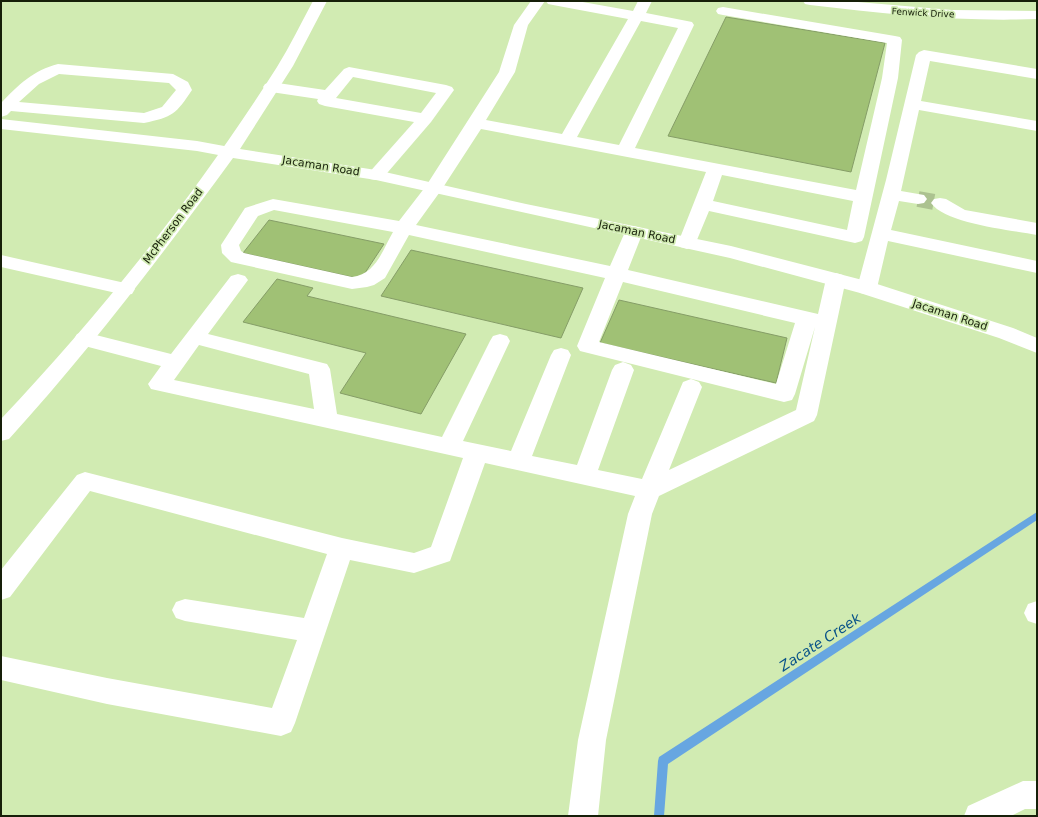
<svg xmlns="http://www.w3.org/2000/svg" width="1038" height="817" font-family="'DejaVu Sans',sans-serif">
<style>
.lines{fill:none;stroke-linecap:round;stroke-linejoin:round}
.stream{fill:#67a6e1;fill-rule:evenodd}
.building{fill:#a0c175;stroke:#859d67}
.minor-tunnel{stroke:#acc290;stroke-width:16;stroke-dasharray:16 8;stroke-linecap:butt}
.minor{fill:#fff;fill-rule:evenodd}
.major{fill:#fff;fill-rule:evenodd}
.labels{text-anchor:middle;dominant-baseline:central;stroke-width:3.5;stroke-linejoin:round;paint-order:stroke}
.far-street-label{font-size:9px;fill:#161f09;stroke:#d1ebb2}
.street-label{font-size:11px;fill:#161f09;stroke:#d1ebb2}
.near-water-label{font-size:14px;font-style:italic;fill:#085288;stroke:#d1ebb2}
</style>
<rect width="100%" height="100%" fill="#d1ebb2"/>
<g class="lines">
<polygon class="stream" points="1037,512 1037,520 668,764 664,816 654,816 658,761 659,757"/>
</g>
<g class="building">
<polygon points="726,17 885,43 851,172 668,136"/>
<polygon points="269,220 384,244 361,279 243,253"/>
<polygon points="411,250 583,288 561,338 381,296"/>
<polygon points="277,279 313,288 307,296 466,334 421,414 340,393 366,353 243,322"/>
<polygon points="619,300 787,338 776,383 600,343"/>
</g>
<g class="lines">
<polyline class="minor-tunnel" points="918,199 940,203"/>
<g class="minor">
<path d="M 531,1 L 545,1 L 528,25 L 515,72 L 486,120 L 562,134 L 628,19 L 553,5 L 548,4 L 546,1 L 577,1 L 633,11 L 638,1 L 652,1 L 646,13 L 687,21 L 692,22 L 694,25 L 635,148 L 856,190 L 882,78 L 887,43 L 723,15 L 718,14 L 716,11 L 718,8 L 723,7 L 895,36 L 900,37 L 902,40 L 898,78 L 864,237 L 862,241 L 855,243 L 709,211 L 694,247 L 687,249 L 680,247 L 678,243 L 706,172 L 481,129 L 442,189 L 416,225 L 610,266 L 625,232 L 627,228 L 634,226 L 641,228 L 643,232 L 628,270 L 818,314 L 826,279 L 829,275 L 836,273 L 843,275 L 846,279 L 817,415 L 814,421 L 659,496 L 652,514 L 606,740 L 598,816 L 568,816 L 578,740 L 628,514 L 635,496 L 485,463 L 450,561 L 414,573 L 350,560 L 295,723 L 291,732 L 281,736 L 107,704 L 1,680 L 1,656 L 107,678 L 272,708 L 297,640 L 185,621 L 176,618 L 172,610 L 176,602 L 185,599 L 304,618 L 327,554 L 90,491 L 10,597 L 1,600 L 1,570 L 77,475 L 85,472 L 342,538 L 414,553 L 431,547 L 463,458 L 151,389 L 148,384 L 161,366 L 77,344 L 74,339 L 77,334 L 84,332 L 171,354 L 231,276 L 238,274 L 245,276 L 248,280 L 208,334 L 327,364 L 330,369 L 337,414 L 442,437 L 490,341 L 493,336 L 500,334 L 507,336 L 510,341 L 463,441 L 511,451 L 551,355 L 554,350 L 561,348 L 568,350 L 571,355 L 532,456 L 577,465 L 612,370 L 615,365 L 623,362 L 631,365 L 634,370 L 598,470 L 642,479 L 683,382 L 691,379 L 699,382 L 702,387 L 669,470 L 796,410 L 815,327 L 795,394 L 792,400 L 784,402 L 580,351 L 577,346 L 605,278 L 409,235 L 385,278 L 374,285 L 367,287 L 352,289 L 231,262 L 222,253 L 221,245 L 245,208 L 273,199 L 399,221 L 426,186 L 499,72 L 514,25 ZM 641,21 L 678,28 L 619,145 L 577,137 ZM 722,175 L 853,201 L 847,230 L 713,201 ZM 274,210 L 393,232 C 382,251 376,274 352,277 L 244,253 L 241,251 L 239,245 L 258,216 ZM 623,282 L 795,323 L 776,384 L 599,342 ZM 199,345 L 309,374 L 314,409 L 174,380 Z"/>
<path d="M 803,1 L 846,1 L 952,10 L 1037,11 L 1037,19 C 961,22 886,14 810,5 L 805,4 Z"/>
<polygon points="924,50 1037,69 1037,79 930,61 921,101 1037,121 1037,131 919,110 901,191 924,195 927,199 924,203 918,204 899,201 891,230 1037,261 1037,273 888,241 877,288 874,293 867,294 860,293 857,288 886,180 916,55 919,52"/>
<path d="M 58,64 L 173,74 L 188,82 L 192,90 C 176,114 173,117 144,123 L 11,111 L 7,115 L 1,117 L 1,103 C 18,85 34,70 58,64 ZM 59,74 L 169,83 L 176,90 L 162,107 L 144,113 L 19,102 L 39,84 Z"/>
<path d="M 349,67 L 446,85 L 452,87 L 454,90 L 431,122 L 382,179 L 376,180 L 370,179 L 367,175 L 414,122 L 325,106 L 319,104 L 317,101 L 318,99 L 271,92 L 265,90 L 263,87 L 265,84 L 271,82 L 325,90 L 344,69 ZM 353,77 L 436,93 L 421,113 L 336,98 Z"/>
<polygon points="1,119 197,141 235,148 238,152 235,156 229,157 197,151 1,129"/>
<path d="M 940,198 L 946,199 L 965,210 L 1037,223 L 1037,235 C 1011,230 946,224 931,203 L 934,199 Z"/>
<polygon points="1,255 125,283 132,284 135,289 132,294 125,295 1,267"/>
<polygon points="1037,601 1037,624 1028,621 1024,613 1028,604"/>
<polygon points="1023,781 1037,781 1037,809 1025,809 1011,816 964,816 968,806"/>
</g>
<path class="major" d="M 313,1 L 327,1 L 293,66 L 240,149 L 376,170 L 526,204 L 731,246 L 874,283 L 1013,328 L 1037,338 L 1037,353 L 999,338 L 860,293 L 730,258 L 376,180 L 233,158 C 162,255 90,350 9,439 L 1,441 L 1,419 C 103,311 197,193 277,67 C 290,46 301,23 313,1 Z"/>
</g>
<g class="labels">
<g class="far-street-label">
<text transform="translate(923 13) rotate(3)">Fenwick Drive</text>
</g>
<g class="street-label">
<text transform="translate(321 166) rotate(9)">Jacaman Road</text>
<text transform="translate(173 226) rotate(-53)">McPherson Road</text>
<text transform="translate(637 232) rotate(12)">Jacaman Road</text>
<text transform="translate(950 315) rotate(18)">Jacaman Road</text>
</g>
<g class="near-water-label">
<text transform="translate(820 642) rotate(-33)">Zacate Creek</text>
</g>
</g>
<rect width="1038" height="817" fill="none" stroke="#161f09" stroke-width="4"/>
</svg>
